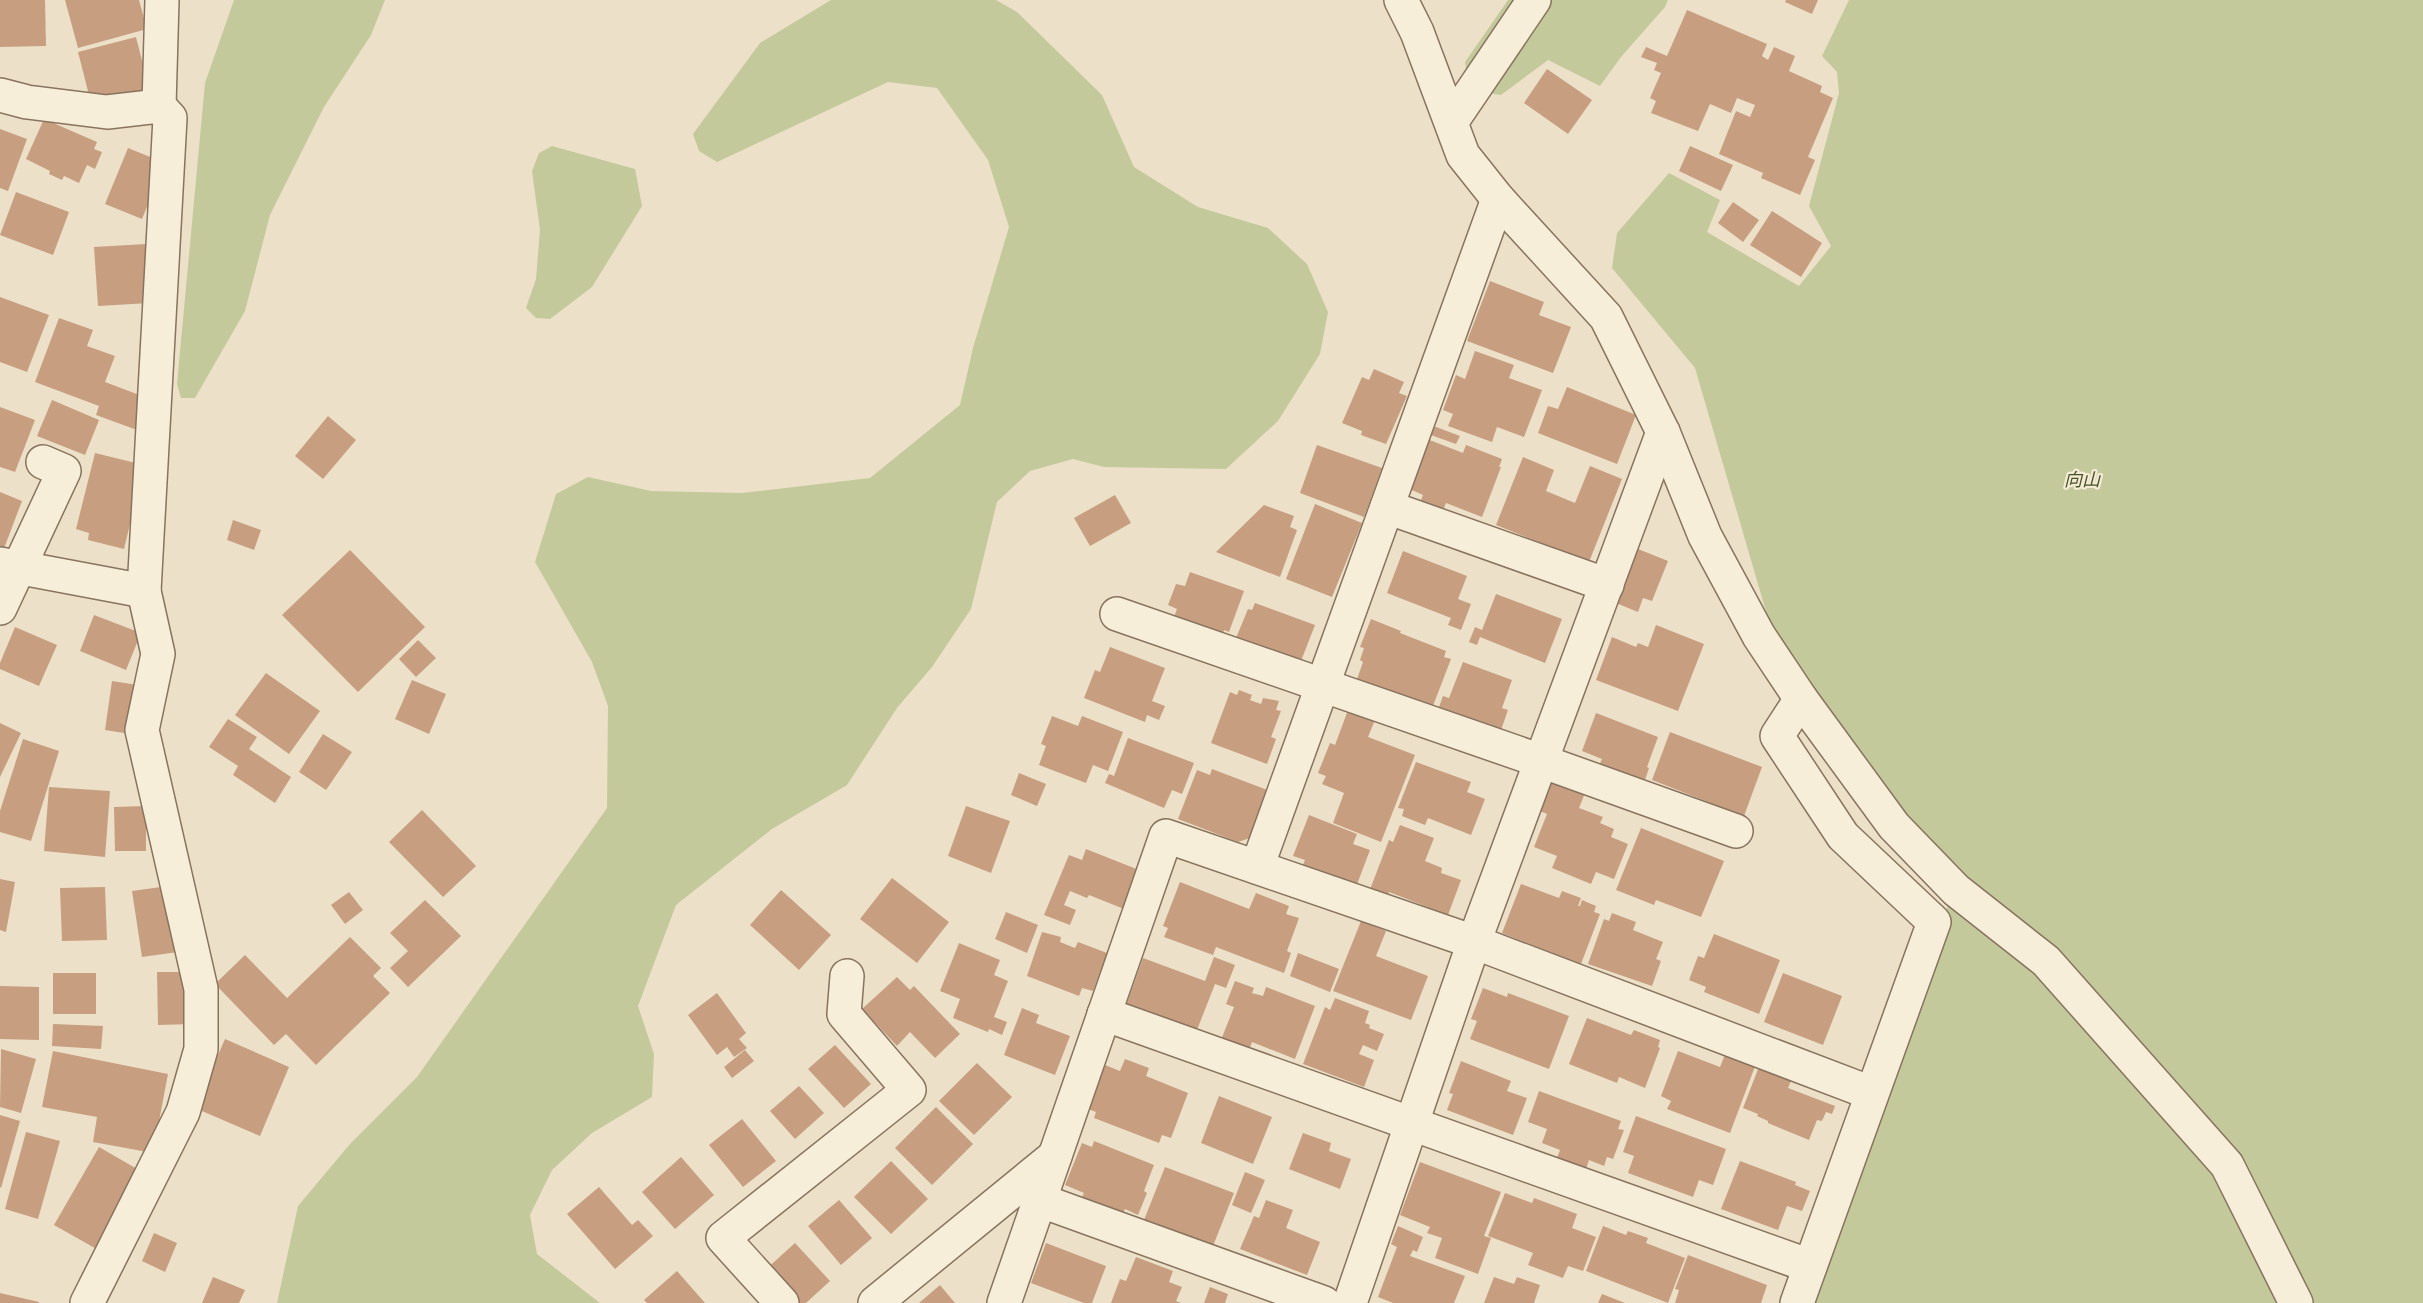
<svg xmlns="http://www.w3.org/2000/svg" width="2423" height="1303" font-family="'Noto Serif','Noto Sans JP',serif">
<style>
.green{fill:#c4c99c}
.building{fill:#c79e80}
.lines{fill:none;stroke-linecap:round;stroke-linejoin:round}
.minor-casing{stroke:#87735e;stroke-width:36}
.minor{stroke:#f7eeda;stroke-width:33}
.labels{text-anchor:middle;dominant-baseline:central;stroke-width:4.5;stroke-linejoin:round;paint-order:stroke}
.park-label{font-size:18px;font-style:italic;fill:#485328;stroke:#f4ebd7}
</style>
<rect width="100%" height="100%" fill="#ece1c8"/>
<g class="green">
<polygon points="234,0 385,0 371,35 324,107 270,215 245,311 195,398 181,398 177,384 205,83"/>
<polygon points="831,0 996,0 1017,12 1102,95 1134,167 1198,207 1268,228 1307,264 1328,312 1320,354 1278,421 1226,469 1104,467 1073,459 1030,471 997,502 971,609 932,667 897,708 847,785 772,829 676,905 638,1006 654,1054 652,1097 592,1133 552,1170 530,1215 537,1254 600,1303 277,1303 298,1206 350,1144 417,1077 607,808 608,706 592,662 535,562 556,494 588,477 651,491 742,493 870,478 960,405 973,348 1009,227 988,160 937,88 888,82 717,162 699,151 693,134 760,43"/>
<polygon points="1508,0 1668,0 1665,7 1621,57 1600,86 1548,60 1501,95 1481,92 1468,81 1465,62"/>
<polygon points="1849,0 2423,0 2423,1303 1809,1303 1958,876 1899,818 1774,639 1695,368 1612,268 1617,233 1669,173 1720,200 1707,232 1799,286 1831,246 1809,206 1839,93 1837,72 1822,56"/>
<polygon points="552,146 635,169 642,206 592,287 550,319 536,318 526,308 536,279 540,230 532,171 539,153"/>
</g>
<g class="building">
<polygon points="0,0 45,0 46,46 0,47"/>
<polygon points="65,0 139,0 147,29 78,48"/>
<polygon points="1786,0 1818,0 1812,14 1785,2"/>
<polygon points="1687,10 1767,44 1762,56 1768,60 1774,47 1795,56 1789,71 1822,86 1820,92 1833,98 1808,157 1815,160 1800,195 1761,178 1763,173 1719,154 1736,111 1750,117 1755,105 1737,98 1731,113 1710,104 1698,131 1651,113 1656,101 1650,98 1661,73 1654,70 1657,63 1641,57 1646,47 1667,56"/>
<polygon points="136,37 149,88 91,103 78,52"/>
<polygon points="1547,69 1592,100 1568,134 1524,103"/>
<polygon points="44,119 97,142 94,149 102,152 95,169 87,165 79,183 64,176 62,180 49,174 50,171 26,159"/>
<polygon points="0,129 27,139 8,191 0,188"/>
<polygon points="1690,146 1733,165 1721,191 1679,171"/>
<polygon points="128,148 165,163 142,219 105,204"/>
<polygon points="16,192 69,212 53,255 0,235"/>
<polygon points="1733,202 1759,220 1743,242 1718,223"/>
<polygon points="1772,211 1822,243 1801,277 1750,245"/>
<polygon points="146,244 150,303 98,306 94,247"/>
<polygon points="1490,281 1544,302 1539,315 1571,327 1553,373 1467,341"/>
<polygon points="0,297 49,315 27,372 0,362"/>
<polygon points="59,318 93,330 87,346 115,356 105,382 150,399 137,430 96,415 99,406 35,382"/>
<polygon points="1475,351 1514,365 1509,378 1542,390 1524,437 1497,427 1492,442 1448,426 1453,414 1443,410 1456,375 1465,379"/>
<polygon points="1374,369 1404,382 1399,393 1407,396 1386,444 1361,435 1362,431 1342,423 1362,377 1369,380"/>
<polygon points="1567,387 1636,415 1617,464 1538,433 1548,406 1558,409"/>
<polygon points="52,400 99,420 85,455 37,436"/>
<polygon points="0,407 35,420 15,472 0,467"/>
<polygon points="328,416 356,440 323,479 295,456"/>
<polygon points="1431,425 1460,436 1456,444 1428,434"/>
<polygon points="1422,437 1463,453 1466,445 1502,459 1499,467 1501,467 1482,517 1446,503 1441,516 1418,507 1423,495 1403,486"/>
<polygon points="1317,445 1382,468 1364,517 1300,493"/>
<polygon points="95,453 144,465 124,549 88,540 89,533 76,529"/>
<polygon points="1523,457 1554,470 1546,491 1575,503 1590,466 1622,479 1589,562 1496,525"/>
<polygon points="0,492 22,501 0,559"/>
<polygon points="1115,495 1131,523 1090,546 1074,518"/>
<polygon points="1315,504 1362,523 1332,597 1286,579"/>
<polygon points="1264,505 1294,516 1290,527 1297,530 1280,577 1216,552"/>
<polygon points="233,520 261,530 254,550 227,540"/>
<polygon points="1638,549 1668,561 1652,601 1643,598 1638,612 1616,603"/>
<polygon points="350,550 425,627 358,692 282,615"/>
<polygon points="1403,551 1467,576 1458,599 1471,604 1461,630 1448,625 1451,618 1387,593"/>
<polygon points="1190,572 1244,591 1229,632 1224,630 1221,640 1172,622 1177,609 1168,605 1176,584 1185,586"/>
<polygon points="1496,594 1562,619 1545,663 1480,637 1477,645 1469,642 1475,627 1482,630"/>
<polygon points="1255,603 1315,625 1299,666 1236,638 1248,609 1252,610"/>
<polygon points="94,615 141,633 126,670 80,651"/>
<polygon points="1371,619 1401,631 1400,633 1446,651 1444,657 1451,659 1431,711 1356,682 1363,662 1360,660 1364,648 1360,647"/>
<polygon points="1656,625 1704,644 1678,711 1596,680 1612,637 1636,647 1638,643 1648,647"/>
<polygon points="15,627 57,645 39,686 0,669 0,663"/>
<polygon points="418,640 436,658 416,677 399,659"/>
<polygon points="1110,647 1165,668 1152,701 1165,706 1159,720 1147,715 1145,722 1084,698 1095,670 1100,672"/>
<polygon points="1463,662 1512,680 1502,708 1508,710 1501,730 1439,707 1443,696 1449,698"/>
<polygon points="266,673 320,711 289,754 235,715"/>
<polygon points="412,680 446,694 429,734 395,719"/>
<polygon points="112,681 144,686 137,735 105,730"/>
<polygon points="1239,690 1252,695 1250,700 1261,704 1263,698 1279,701 1276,710 1281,711 1271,737 1276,739 1267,764 1211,743 1230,692 1237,695"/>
<polygon points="1348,710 1375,720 1368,737 1415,755 1381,842 1333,823 1344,793 1322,784 1326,776 1318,773 1330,743 1335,745"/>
<polygon points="1596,713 1658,737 1647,767 1649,768 1643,786 1598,768 1602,759 1582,751"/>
<polygon points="1052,716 1078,726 1082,716 1123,732 1108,771 1093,765 1086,783 1039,765 1046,746 1041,744"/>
<polygon points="228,719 257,737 249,749 291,777 275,803 233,775 238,766 209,747"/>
<polygon points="0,723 21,733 0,777"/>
<polygon points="1670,732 1762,767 1744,816 1652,780"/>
<polygon points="323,734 352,752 326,790 299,772"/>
<polygon points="1128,738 1194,763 1182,794 1172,790 1164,808 1105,783 1109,774 1114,776"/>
<polygon points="23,739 59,751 31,841 0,832 0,811"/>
<polygon points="1416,762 1471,782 1467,792 1485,799 1471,835 1428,818 1425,825 1402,816 1404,809 1398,808"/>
<polygon points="1212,769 1270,791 1253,837 1238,842 1178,819 1197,770 1210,775"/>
<polygon points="1019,773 1046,784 1037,806 1011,795"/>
<polygon points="1552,780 1585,793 1579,808 1603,817 1600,823 1614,829 1611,837 1628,844 1614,879 1596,872 1591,884 1552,868 1557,856 1534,847 1547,814 1540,811"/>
<polygon points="49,787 110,791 105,857 44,851"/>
<polygon points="146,806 146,851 115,851 114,807"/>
<polygon points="966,806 1010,821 991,873 948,856"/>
<polygon points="422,810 476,866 443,897 389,842"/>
<polygon points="1309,815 1357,834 1353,844 1370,850 1353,895 1299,874 1305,860 1293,856"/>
<polygon points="1400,825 1434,838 1425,861 1442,868 1441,873 1461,880 1448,915 1389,892 1387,898 1369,892 1389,840 1393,842"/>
<polygon points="1641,828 1724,861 1701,917 1656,900 1654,905 1616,890"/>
<polygon points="1086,849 1139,870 1124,909 1089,895 1087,898 1070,891 1064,905 1076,910 1070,925 1044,915 1069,855 1082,860"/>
<polygon points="892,878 949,922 917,963 860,919"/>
<polygon points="0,879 15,882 6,932 0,930"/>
<polygon points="1180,882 1249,909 1256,893 1289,906 1286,914 1299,918 1287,951 1291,953 1284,973 1216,947 1213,955 1164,937 1168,928 1163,926"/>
<polygon points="1521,884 1559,898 1562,891 1581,898 1578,906 1580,906 1582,900 1596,906 1594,912 1600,914 1581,964 1502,933"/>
<polygon points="168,886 178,952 142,957 132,891"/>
<polygon points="105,887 107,940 62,941 60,888"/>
<polygon points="781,890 831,935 799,970 750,925"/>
<polygon points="349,892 363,910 345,924 331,905"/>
<polygon points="425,900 461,936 408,987 390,968 408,951 390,933"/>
<polygon points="1006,912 1038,925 1027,953 995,939"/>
<polygon points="1612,913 1636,922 1633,930 1663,942 1656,959 1661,961 1652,986 1588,964 1604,919 1609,921"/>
<polygon points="1361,921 1386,931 1376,956 1428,976 1411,1020 1333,991"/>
<polygon points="1042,932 1061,937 1060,942 1075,948 1078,942 1107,953 1093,991 1082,988 1079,996 1027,976"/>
<polygon points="1714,934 1780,960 1759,1014 1704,992 1706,987 1689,980 1698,956 1704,958"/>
<polygon points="350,937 381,968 373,976 390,993 316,1065 286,1034 274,1045 215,984 245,955 287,998"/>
<polygon points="959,943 1000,960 994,975 1008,981 994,1017 1007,1022 1002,1035 989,1029 988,1032 953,1018 960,999 940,991"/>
<polygon points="1298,953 1339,969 1330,992 1290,976"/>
<polygon points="1214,957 1235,965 1226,988 1215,984 1195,1035 1125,1009 1143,958 1205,981"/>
<polygon points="157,972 191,972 192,1024 158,1025"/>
<rect x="53" y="973" width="43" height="41"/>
<polygon points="1783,973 1842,996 1823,1045 1764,1022"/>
<polygon points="897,977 910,990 914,986 960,1034 935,1058 910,1032 897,1046 862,1009"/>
<polygon points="1235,981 1254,988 1252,993 1263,996 1266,987 1315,1006 1295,1059 1252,1042 1249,1051 1221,1040 1234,1007 1226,1004"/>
<polygon points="0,986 39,987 39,1040 0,1039"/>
<polygon points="1483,988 1507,997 1508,993 1569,1016 1549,1069 1470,1039 1477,1021 1471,1019"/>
<polygon points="717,993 746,1033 739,1039 747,1048 734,1057 727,1047 717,1055 688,1015"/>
<polygon points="1335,998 1369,1011 1365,1023 1370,1025 1369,1028 1384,1034 1377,1051 1363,1045 1359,1054 1374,1060 1364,1087 1303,1064 1325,1007 1330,1010"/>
<polygon points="1022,1008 1039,1015 1036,1023 1070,1036 1055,1075 1004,1055"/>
<polygon points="1587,1018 1631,1035 1634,1030 1660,1040 1658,1047 1660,1048 1645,1088 1619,1077 1617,1083 1569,1064"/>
<polygon points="53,1024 103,1026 101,1049 52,1046"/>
<polygon points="225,1039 289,1067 260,1136 195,1108"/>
<polygon points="1730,1042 1760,1053 1730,1133 1667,1109 1671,1101 1661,1096 1678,1051 1720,1067"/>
<polygon points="835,1045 871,1084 844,1108 808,1069"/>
<polygon points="1,1049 36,1059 21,1113 0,1107"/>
<polygon points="745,1050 754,1061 732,1078 724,1067"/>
<polygon points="53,1051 168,1074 153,1153 93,1142 97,1117 42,1107"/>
<polygon points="1125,1059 1149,1068 1146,1076 1188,1093 1171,1138 1162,1135 1159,1143 1094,1118 1096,1112 1088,1109 1105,1065 1120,1071"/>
<polygon points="1762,1059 1795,1071 1788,1088 1835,1106 1832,1114 1826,1112 1822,1121 1817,1120 1809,1140 1768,1123 1768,1121 1757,1116 1758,1114 1743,1108"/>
<polygon points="1461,1061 1511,1081 1507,1091 1527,1098 1513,1135 1447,1110 1453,1094 1449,1093"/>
<polygon points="977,1063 1012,1097 974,1135 939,1101"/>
<polygon points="799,1086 824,1113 795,1139 770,1111"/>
<polygon points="1539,1091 1621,1121 1618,1129 1624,1130 1613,1159 1607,1157 1604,1166 1589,1160 1586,1169 1557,1158 1560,1150 1542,1143 1547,1129 1528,1122"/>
<polygon points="1219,1096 1272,1117 1253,1164 1201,1143"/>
<polygon points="936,1107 973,1144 932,1185 895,1148"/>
<polygon points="0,1115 20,1121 1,1188 0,1187"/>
<polygon points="1636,1116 1726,1149 1713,1185 1699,1180 1693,1197 1628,1173 1634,1156 1623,1152"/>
<polygon points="742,1119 776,1161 743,1187 709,1145"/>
<polygon points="26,1132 60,1141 38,1219 5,1209"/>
<polygon points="1303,1133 1331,1143 1329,1151 1351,1159 1340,1189 1289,1169"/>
<polygon points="1094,1141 1154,1165 1144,1191 1147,1193 1138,1215 1125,1209 1122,1215 1081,1199 1084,1193 1065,1185 1082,1143 1092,1147"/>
<polygon points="99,1147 144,1173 100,1251 54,1225"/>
<polygon points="681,1157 714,1195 675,1229 642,1192"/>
<polygon points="891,1161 928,1199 891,1234 854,1197"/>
<polygon points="1740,1161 1796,1182 1795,1185 1810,1191 1802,1211 1787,1206 1778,1230 1721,1209"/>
<polygon points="1420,1162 1501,1192 1484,1236 1491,1238 1478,1274 1435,1258 1442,1238 1427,1233 1430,1227 1400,1215"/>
<polygon points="1165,1167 1234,1193 1213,1246 1149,1231 1152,1222 1144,1220"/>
<polygon points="1245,1172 1265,1180 1251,1213 1232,1205"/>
<polygon points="599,1187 632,1225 638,1220 653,1236 615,1269 567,1214"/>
<polygon points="1505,1193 1532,1203 1534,1198 1577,1214 1572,1228 1596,1237 1583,1271 1568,1266 1563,1278 1528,1265 1533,1253 1488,1236"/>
<polygon points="839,1200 872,1238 841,1265 808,1226"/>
<polygon points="1266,1200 1293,1210 1286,1228 1320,1242 1307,1275 1240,1249 1254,1216 1259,1218"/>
<polygon points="1398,1226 1423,1237 1417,1252 1413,1250 1410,1256 1465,1276 1454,1303 1393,1303 1378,1297 1397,1247 1391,1244"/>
<polygon points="1603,1226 1626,1235 1628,1231 1648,1238 1646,1243 1685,1258 1668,1303 1586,1271"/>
<polygon points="154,1233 177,1243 165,1272 142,1261"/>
<polygon points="795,1243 830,1281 806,1303 793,1303 764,1271"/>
<polygon points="1046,1243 1106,1266 1092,1303 1084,1303 1031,1283"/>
<polygon points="1688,1255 1767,1285 1761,1303 1675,1303 1679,1290 1675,1289"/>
<polygon points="1136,1257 1173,1271 1169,1282 1182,1287 1176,1301 1181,1303 1111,1303 1120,1279 1126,1281"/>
<polygon points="677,1271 705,1303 647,1303 644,1300"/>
<polygon points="213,1277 245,1290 239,1303 202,1303"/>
<polygon points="1494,1277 1514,1284 1517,1277 1540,1285 1534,1303 1484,1303"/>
<polygon points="940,1285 955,1303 919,1303"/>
<polygon points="1210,1287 1228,1294 1225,1303 1204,1303"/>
<polygon points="0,1293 39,1302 39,1303 0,1303"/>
<polygon points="1602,1294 1625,1303 1598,1303"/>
</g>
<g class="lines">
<defs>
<g id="minor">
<polyline points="1401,0 1417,32 1463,155 1498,199 1606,317 1663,432 1705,536 1759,636 1801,699 1894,826 1956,890 2046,961 2227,1165 2296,1303"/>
<polyline points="0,95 27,102 107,112 159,106 170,118 144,591 158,654 142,730 201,989 201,1049 183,1112 87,1303"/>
<polyline points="159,106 162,0"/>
<polyline points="1452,121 1534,0"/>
<polyline points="1387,507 1607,585"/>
<polyline points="0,564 144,591"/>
<polyline points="0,608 64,471 43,462"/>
<polyline points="1117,614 1541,761 1736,831"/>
<polyline points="1257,867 1498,199"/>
<polyline points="1104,1014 1810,1266"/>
<polyline points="1039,1200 1324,1303"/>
<polyline points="782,1303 723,1238 909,1090 844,1014 847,976"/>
<polyline points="875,1303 1055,1156"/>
<polyline points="1004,1303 1166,836 1474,942 1871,1093"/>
<polyline points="1350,1303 1474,942 1663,432"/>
<polyline points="1797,1303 1934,922 1843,836 1777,736 1801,699"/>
</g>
</defs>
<use href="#minor" class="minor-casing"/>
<use href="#minor" class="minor"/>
</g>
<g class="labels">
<g class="park-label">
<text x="2082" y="479">向山</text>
</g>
</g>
</svg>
